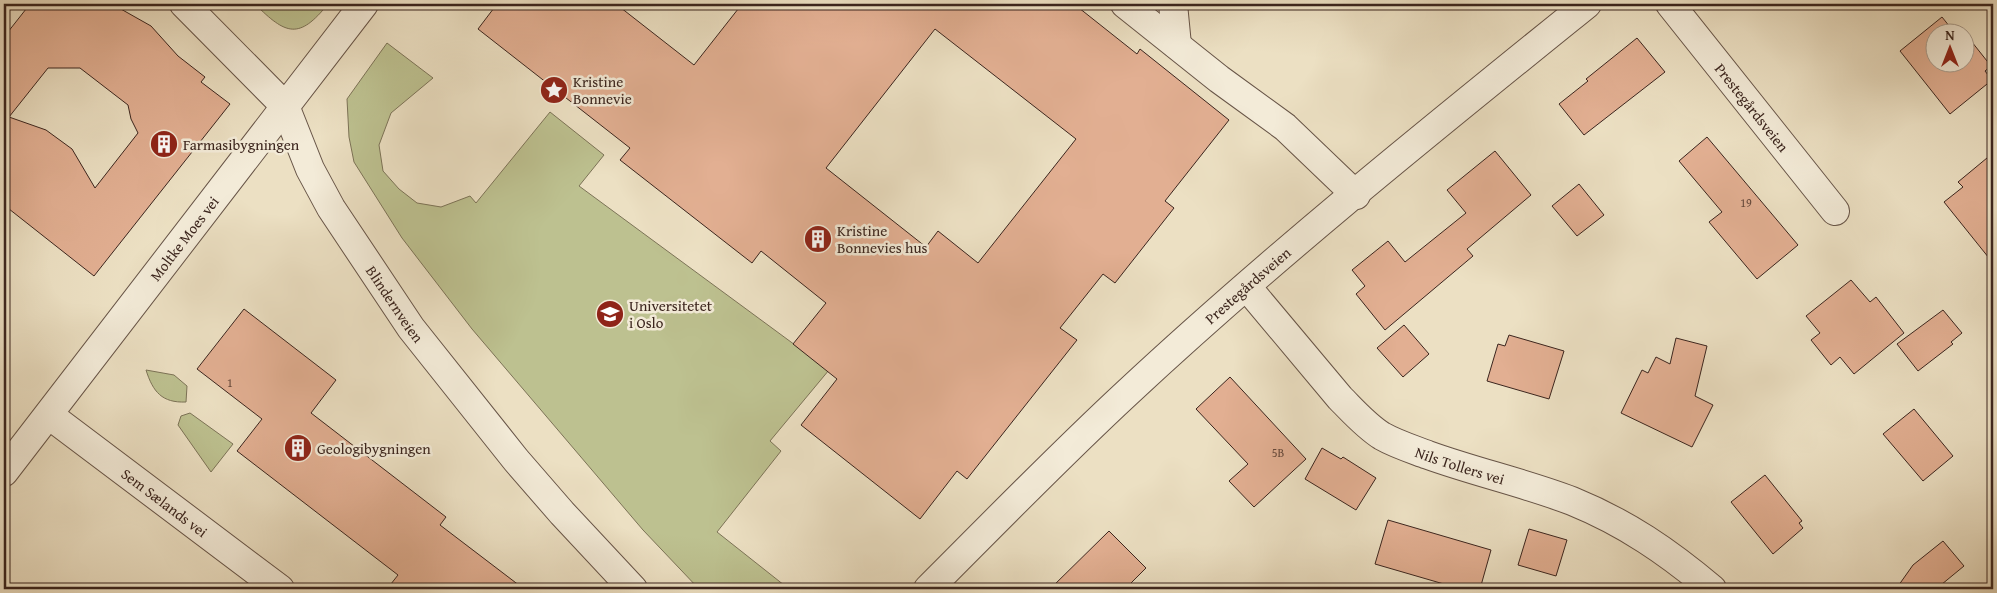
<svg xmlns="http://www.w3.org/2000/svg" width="1997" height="593" font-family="'Gentium Book Plus',serif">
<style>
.green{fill:#bdc190;stroke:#7c7357}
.building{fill:#e2af92;stroke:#3b251e;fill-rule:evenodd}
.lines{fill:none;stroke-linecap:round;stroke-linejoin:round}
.minor-casing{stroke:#675447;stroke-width:30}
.minor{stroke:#f3ebd8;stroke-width:28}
.labels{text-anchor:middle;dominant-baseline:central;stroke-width:5;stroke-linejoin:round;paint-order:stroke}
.number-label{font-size:12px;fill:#65483b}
.poi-label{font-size:15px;fill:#3b251e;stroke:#f3ebd8;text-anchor:start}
.street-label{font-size:15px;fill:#3b251e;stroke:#f3ebd8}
</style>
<rect width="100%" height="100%" fill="#ece0c3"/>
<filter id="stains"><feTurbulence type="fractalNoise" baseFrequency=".004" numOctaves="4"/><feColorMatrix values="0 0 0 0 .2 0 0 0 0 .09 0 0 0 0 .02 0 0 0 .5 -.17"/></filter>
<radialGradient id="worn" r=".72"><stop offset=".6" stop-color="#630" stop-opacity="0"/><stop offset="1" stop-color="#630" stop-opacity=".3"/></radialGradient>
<g class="green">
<path d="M 255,4 L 328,4 C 299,40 286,35 255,4 Z"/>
<polygon points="387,43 433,78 391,113 379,145 383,171 399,189 417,203 441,207 470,196 476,203 550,112 604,155 579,186 829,370 770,441 781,451 717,532 789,589 699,589 643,530 472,329 402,238 354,162 349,137 347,99"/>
<path d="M 146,370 L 174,375 L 187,386 L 186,402 C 162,403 153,392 146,370 Z"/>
<polygon points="190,413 233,444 211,472 178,425 181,416"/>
</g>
<g class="building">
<path d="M 30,4 L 112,4 L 151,26 L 178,56 L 205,77 L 201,82 L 230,104 L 94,276 L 4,205 L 4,37 ZM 48,68 L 80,68 L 128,105 L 131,119 L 138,133 L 95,188 L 72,149 L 46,130 L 9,117 Z"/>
<path d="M 497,4 L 616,4 L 694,65 L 742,4 L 1074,4 L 1137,54 L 1140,49 L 1229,120 L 1165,201 L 1174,208 L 1115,283 L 1103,274 L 1060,328 L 1077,340 L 967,479 L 957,471 L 920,519 L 801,425 L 837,379 L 793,344 L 826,303 L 761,251 L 752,263 L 620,160 L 630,148 L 478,29 ZM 935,29 L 1076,139 L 978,263 L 938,231 L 926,247 L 826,168 Z"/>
<path d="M 1942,17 L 1954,32 L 1960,27 L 1991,66 L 1985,71 L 1992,80 L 1950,114 L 1900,51 ZM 1934,32 L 1964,32 L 1964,62 L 1934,62 Z"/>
<polygon points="1637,38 1665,72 1584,135 1559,104 1588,81 1586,79"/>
<polygon points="1707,137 1798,245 1757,279 1709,222 1722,212 1679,161"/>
<polygon points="1495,151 1531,195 1467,249 1473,256 1385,330 1356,294 1365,286 1352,270 1388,241 1405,262 1466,213 1447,190"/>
<polygon points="1993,153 1993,263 1944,202 1963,187 1958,182"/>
<polygon points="1579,184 1604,215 1577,236 1552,206"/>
<polygon points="1851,280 1870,302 1876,297 1904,333 1854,374 1840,357 1831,365 1811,340 1820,333 1806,316"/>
<polygon points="244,309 336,380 311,413 446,517 440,525 524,589 387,589 398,575 237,451 262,419 197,369"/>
<polygon points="1943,310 1962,333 1951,342 1953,344 1918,371 1897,344"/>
<polygon points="1404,325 1429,354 1403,377 1377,348"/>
<polygon points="1509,335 1564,351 1549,399 1487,381 1498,344 1505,346"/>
<polygon points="1676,338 1707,346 1695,396 1713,405 1692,447 1621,413 1642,370 1648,373 1656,357 1670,364"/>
<polygon points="1230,377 1306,459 1254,507 1229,481 1248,464 1196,409"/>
<polygon points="1914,409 1953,456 1923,481 1883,434"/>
<polygon points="1322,448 1341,459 1343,457 1376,478 1356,510 1305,479"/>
<polygon points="1765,475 1802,521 1799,523 1803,528 1773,554 1731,502"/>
<polygon points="1388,520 1491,550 1480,589 1461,589 1375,564"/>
<polygon points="1529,529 1567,540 1556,576 1518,565"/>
<polygon points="1109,531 1146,568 1125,589 1050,589"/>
<polygon points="1943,541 1964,566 1936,589 1896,589 1913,565"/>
</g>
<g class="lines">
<defs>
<g id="minor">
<path id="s1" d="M 184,4 L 285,106 L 310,169 L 331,208 L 411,328 L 516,460 L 562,513 L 633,589"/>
<polyline points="1125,4 1219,79 1285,127 1356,195"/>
<polyline points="1173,4 1177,45"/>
<path id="s2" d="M 1670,4 L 1835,211"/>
<path id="s3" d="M 1247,287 L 1340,398 C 1353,411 1366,426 1382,436 C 1396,444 1412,449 1428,455 C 1475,472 1525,483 1572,501 C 1626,523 1668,552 1712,589"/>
<path id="s4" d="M 49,415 L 280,589"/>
<path id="s5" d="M 4,472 L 364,4"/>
<path id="s6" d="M 928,589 C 994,523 1059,456 1127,393 C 1274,256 1431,130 1587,4"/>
</g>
</defs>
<use href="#minor" class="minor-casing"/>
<use href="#minor" class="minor"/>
</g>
<defs>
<symbol id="sight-disc" viewBox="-11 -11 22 22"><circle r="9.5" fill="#8f2418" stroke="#f3ebd8"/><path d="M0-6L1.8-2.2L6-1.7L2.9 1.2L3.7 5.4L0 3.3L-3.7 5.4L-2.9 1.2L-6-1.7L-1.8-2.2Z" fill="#fff"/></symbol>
<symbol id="building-disc" viewBox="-11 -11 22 22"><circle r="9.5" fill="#8f2418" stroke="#f3ebd8"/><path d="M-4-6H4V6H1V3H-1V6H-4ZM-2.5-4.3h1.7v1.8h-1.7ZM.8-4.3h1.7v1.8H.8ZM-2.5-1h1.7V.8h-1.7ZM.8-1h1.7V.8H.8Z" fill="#fff"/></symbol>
<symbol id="university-disc" viewBox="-11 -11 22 22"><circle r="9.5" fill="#8f2418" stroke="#f3ebd8"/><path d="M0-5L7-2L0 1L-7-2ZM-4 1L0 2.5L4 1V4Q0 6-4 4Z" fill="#fff"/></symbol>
</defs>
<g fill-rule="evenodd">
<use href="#sight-disc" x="538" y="74" width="32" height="32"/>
<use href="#building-disc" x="148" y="128" width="32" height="32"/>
<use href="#building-disc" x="802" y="223" width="32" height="32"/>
<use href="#university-disc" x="594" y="298" width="32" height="32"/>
<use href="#building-disc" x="282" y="432" width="32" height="32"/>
</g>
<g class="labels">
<g class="number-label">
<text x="1746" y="202">19</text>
<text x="230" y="382">1</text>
<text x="1278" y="452">5B</text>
</g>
<g class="poi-label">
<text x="573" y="81">Kristine<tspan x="573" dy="17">Bonnevie</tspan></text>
<text x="183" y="144">Farmasibygningen</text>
<text x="837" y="230">Kristine<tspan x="837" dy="17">Bonnevies hus</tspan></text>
<text x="629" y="305">Universitetet<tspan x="629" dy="17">i Oslo</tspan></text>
<text x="317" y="448">Geologibygningen</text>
</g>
<g class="street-label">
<text stroke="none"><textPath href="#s2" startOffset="132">Prestegårdsveien</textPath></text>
<text stroke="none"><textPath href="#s5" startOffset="295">Moltke Moes vei</textPath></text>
<text stroke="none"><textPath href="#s6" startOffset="441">Prestegårdsveien</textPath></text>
<text stroke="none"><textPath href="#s1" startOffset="371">Blindernveien</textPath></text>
<text stroke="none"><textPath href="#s3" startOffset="285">Nils Tollers vei</textPath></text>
<text stroke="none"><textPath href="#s4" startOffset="145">Sem Sælands vei</textPath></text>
</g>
</g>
<rect width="1997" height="593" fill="none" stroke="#ece0c3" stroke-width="20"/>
<rect x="5" y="5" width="1987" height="583" fill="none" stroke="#3b251e" stroke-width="2.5"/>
<rect x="10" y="10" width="1977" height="573" fill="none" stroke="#3b251e"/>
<g transform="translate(1950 48)"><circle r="24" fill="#f3ebd8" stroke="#a99c8e"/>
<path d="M0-4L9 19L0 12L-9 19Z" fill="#8f2418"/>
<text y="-8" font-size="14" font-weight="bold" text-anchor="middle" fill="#3b251e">N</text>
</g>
<rect width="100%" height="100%" filter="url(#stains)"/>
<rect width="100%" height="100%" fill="url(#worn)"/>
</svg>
